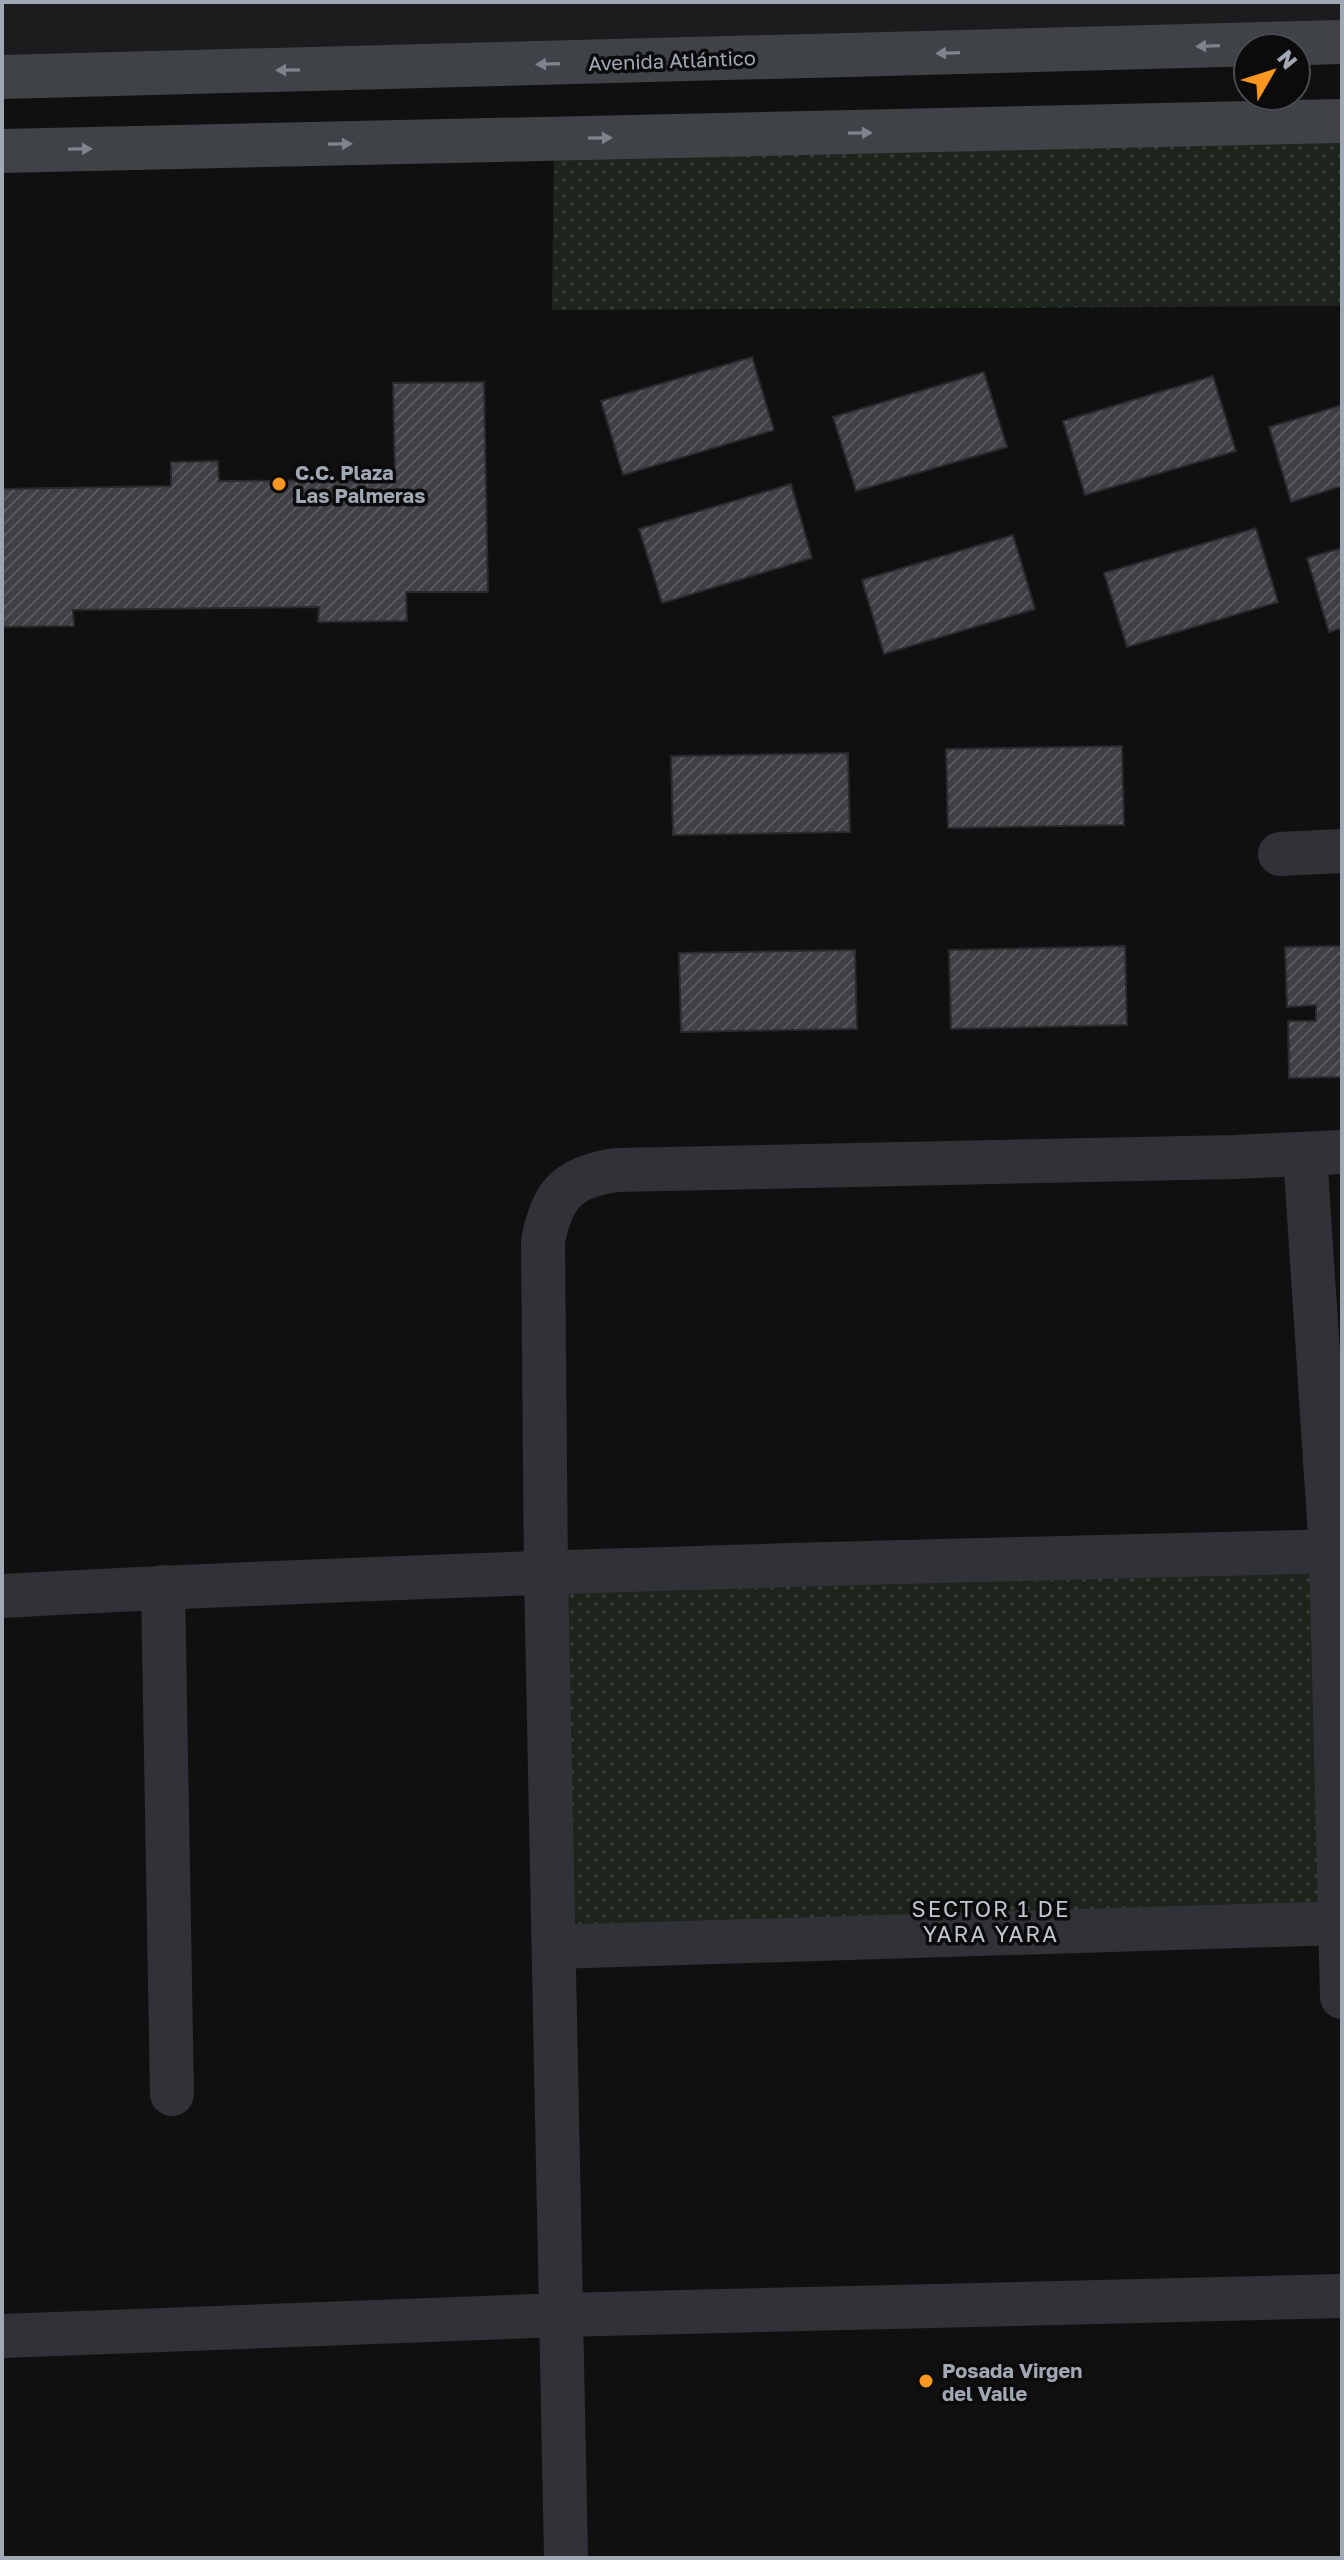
<svg xmlns="http://www.w3.org/2000/svg" width="1344" height="2560" font-family="'Golos Text',sans-serif">
<style>
.built{fill:#1c1c1e}
.grass{fill:url(#grass-dots)}
.building{fill:url(#building-hatch);stroke:#2a2a2e;stroke-width:2}
.lines{fill:none;stroke-linecap:round;stroke-linejoin:round}
.minor{stroke:#313237;stroke-width:44}
.secondary{stroke:#3f4247;stroke-width:44}
.oneway{fill:#7e848d}
.poi-dot{fill:#fa9720;stroke:#0b0b0c;stroke-width:3}
.labels{text-anchor:middle;dominant-baseline:central;stroke-width:7;stroke-linejoin:round;paint-order:stroke}
.street-label{font-size:20px;fill:#a0a8b3;stroke:#0b0b0c}
.poi-label{font-size:20px;font-weight:bold;fill:#a0a8b3;stroke:#0b0b0c;text-anchor:start}
.neighbourhood-label{font-size:22px;letter-spacing:2px;fill:#c1c7cf;stroke:#0b0b0c}
</style>
<defs>
<pattern id="grass-dots" width="8" height="8" patternUnits="userSpaceOnUse" patternTransform="scale(2)"><rect width="8" height="8" fill="#1c241c"/><path d="M2 2h.1M6 6h.1" fill="none" stroke="#3a413b" stroke-width="1.8" stroke-linecap="round"/></pattern>
<pattern id="building-hatch" width="6" height="6" patternUnits="userSpaceOnUse" patternTransform="scale(2)"><rect width="6" height="6" fill="#3e4045"/><path d="M-1 1l2-2M0 6l6-6M5 7l2-2" fill="none" stroke="#57595d"/></pattern>
</defs>
<rect width="100%" height="100%" fill="#101011"/>
<polygon class="built" points="2,2 1342,2 1342,42 2,77"/>
<g class="grass">
<polygon points="1342,121 1342,306 552,310 554,139"/>
<polygon points="1331,1551 1340,1923 554,1947 546,1574"/>
</g>
<g class="building">
<polygon points="752,357 774,430 623,475 601,401"/>
<polygon points="984,372 1007,447 856,491 833,417"/>
<polygon points="1213,376 1236,451 1085,495 1063,421"/>
<polygon points="484,382 488,592 406,592 407,621 318,622 319,607 73,610 74,626 2,627 2,489 171,486 171,462 218,461 219,481 395,480 393,383"/>
<polygon points="1342,405 1342,486 1291,502 1269,427"/>
<polygon points="791,484 812,558 662,603 639,529"/>
<polygon points="1256,528 1278,602 1127,647 1104,573"/>
<polygon points="1013,535 1035,609 884,654 862,580"/>
<polygon points="1342,548 1342,628 1329,632 1307,558"/>
<polygon points="1122,746 1124,825 948,828 946,749"/>
<polygon points="848,753 850,832 673,835 671,756"/>
<polygon points="1125,946 1127,1025 951,1029 949,950"/>
<polygon points="1342,946 1342,1077 1289,1078 1288,1021 1316,1021 1316,1005 1287,1007 1285,947"/>
<polygon points="855,950 857,1029 681,1032 679,953"/>
</g>
<g class="lines">
<g class="minor">
<polyline points="1280,854 1342,851"/>
<polyline points="1305,1154 1331,1551 1342,1997"/>
<polyline points="163,1587 172,2094"/>
<path d="M 2,1596 C 448,1572 895,1562 1342,1551"/>
<polyline points="554,1947 1340,1923"/>
<polyline points="2,2336 561,2315 1342,2296"/>
<path d="M 566,2558 L 546,1574 L 543,1241 C 552,1194 568,1177 616,1170 L 1235,1157 L 1342,1152"/>
</g>
<g class="secondary">
<polyline points="2,77 1342,42"/>
<polyline points="2,151 1342,121"/>
</g>
</g>
<defs><path id="oneway-solid" d="M-6-.8H1V-3.2L6.5 0L1 3.2V.8H-6Z" transform="scale(2)"/></defs>
<g class="oneway">
<use href="#oneway-solid" transform="translate(1208 46) rotate(178)"/>
<use href="#oneway-solid" transform="translate(948 53) rotate(178)"/>
<use href="#oneway-solid" transform="translate(548 64) rotate(178)"/>
<use href="#oneway-solid" transform="translate(288 70) rotate(179)"/>
<use href="#oneway-solid" transform="translate(860 133) rotate(-1)"/>
<use href="#oneway-solid" transform="translate(600 138) rotate(-1)"/>
<use href="#oneway-solid" transform="translate(340 144) rotate(-1)"/>
<use href="#oneway-solid" transform="translate(80 149) rotate(-1)"/>
</g>
<g class="poi-dot">
<circle cx="279" cy="484" r="8"/>
<circle cx="926" cy="2381" r="8"/>
</g>
<g class="labels">
<g class="street-label">
<text transform="translate(672 60) rotate(-2)">Avenida Atlántico</text>
</g>
<g class="poi-label">
<text x="295" y="472">C.C. Plaza<tspan x="295" dy="23">Las Palmeras</tspan></text>
<text x="942" y="2370">Posada Virgen<tspan x="942" dy="23">del Valle</tspan></text>
</g>
<g class="neighbourhood-label">
<text x="991" y="1908">SECTOR 1 DE<tspan x="991" dy="25">YARA YARA</tspan></text>
</g>
</g>
<rect width="1344" height="2560" fill="none" stroke="#a0a8b3" stroke-width="8"/>
<g transform="translate(1272 72) rotate(51)"><circle r="38" fill="#0b0b0c" stroke="#474a4f" stroke-width="2"/>
<path d="M0-6L14 30L0 20L-14 30Z" fill="#fa9720"/>
<text y="-12" font-size="22" font-weight="bold" text-anchor="middle" fill="#a0a8b3">N</text>
</g>
</svg>
